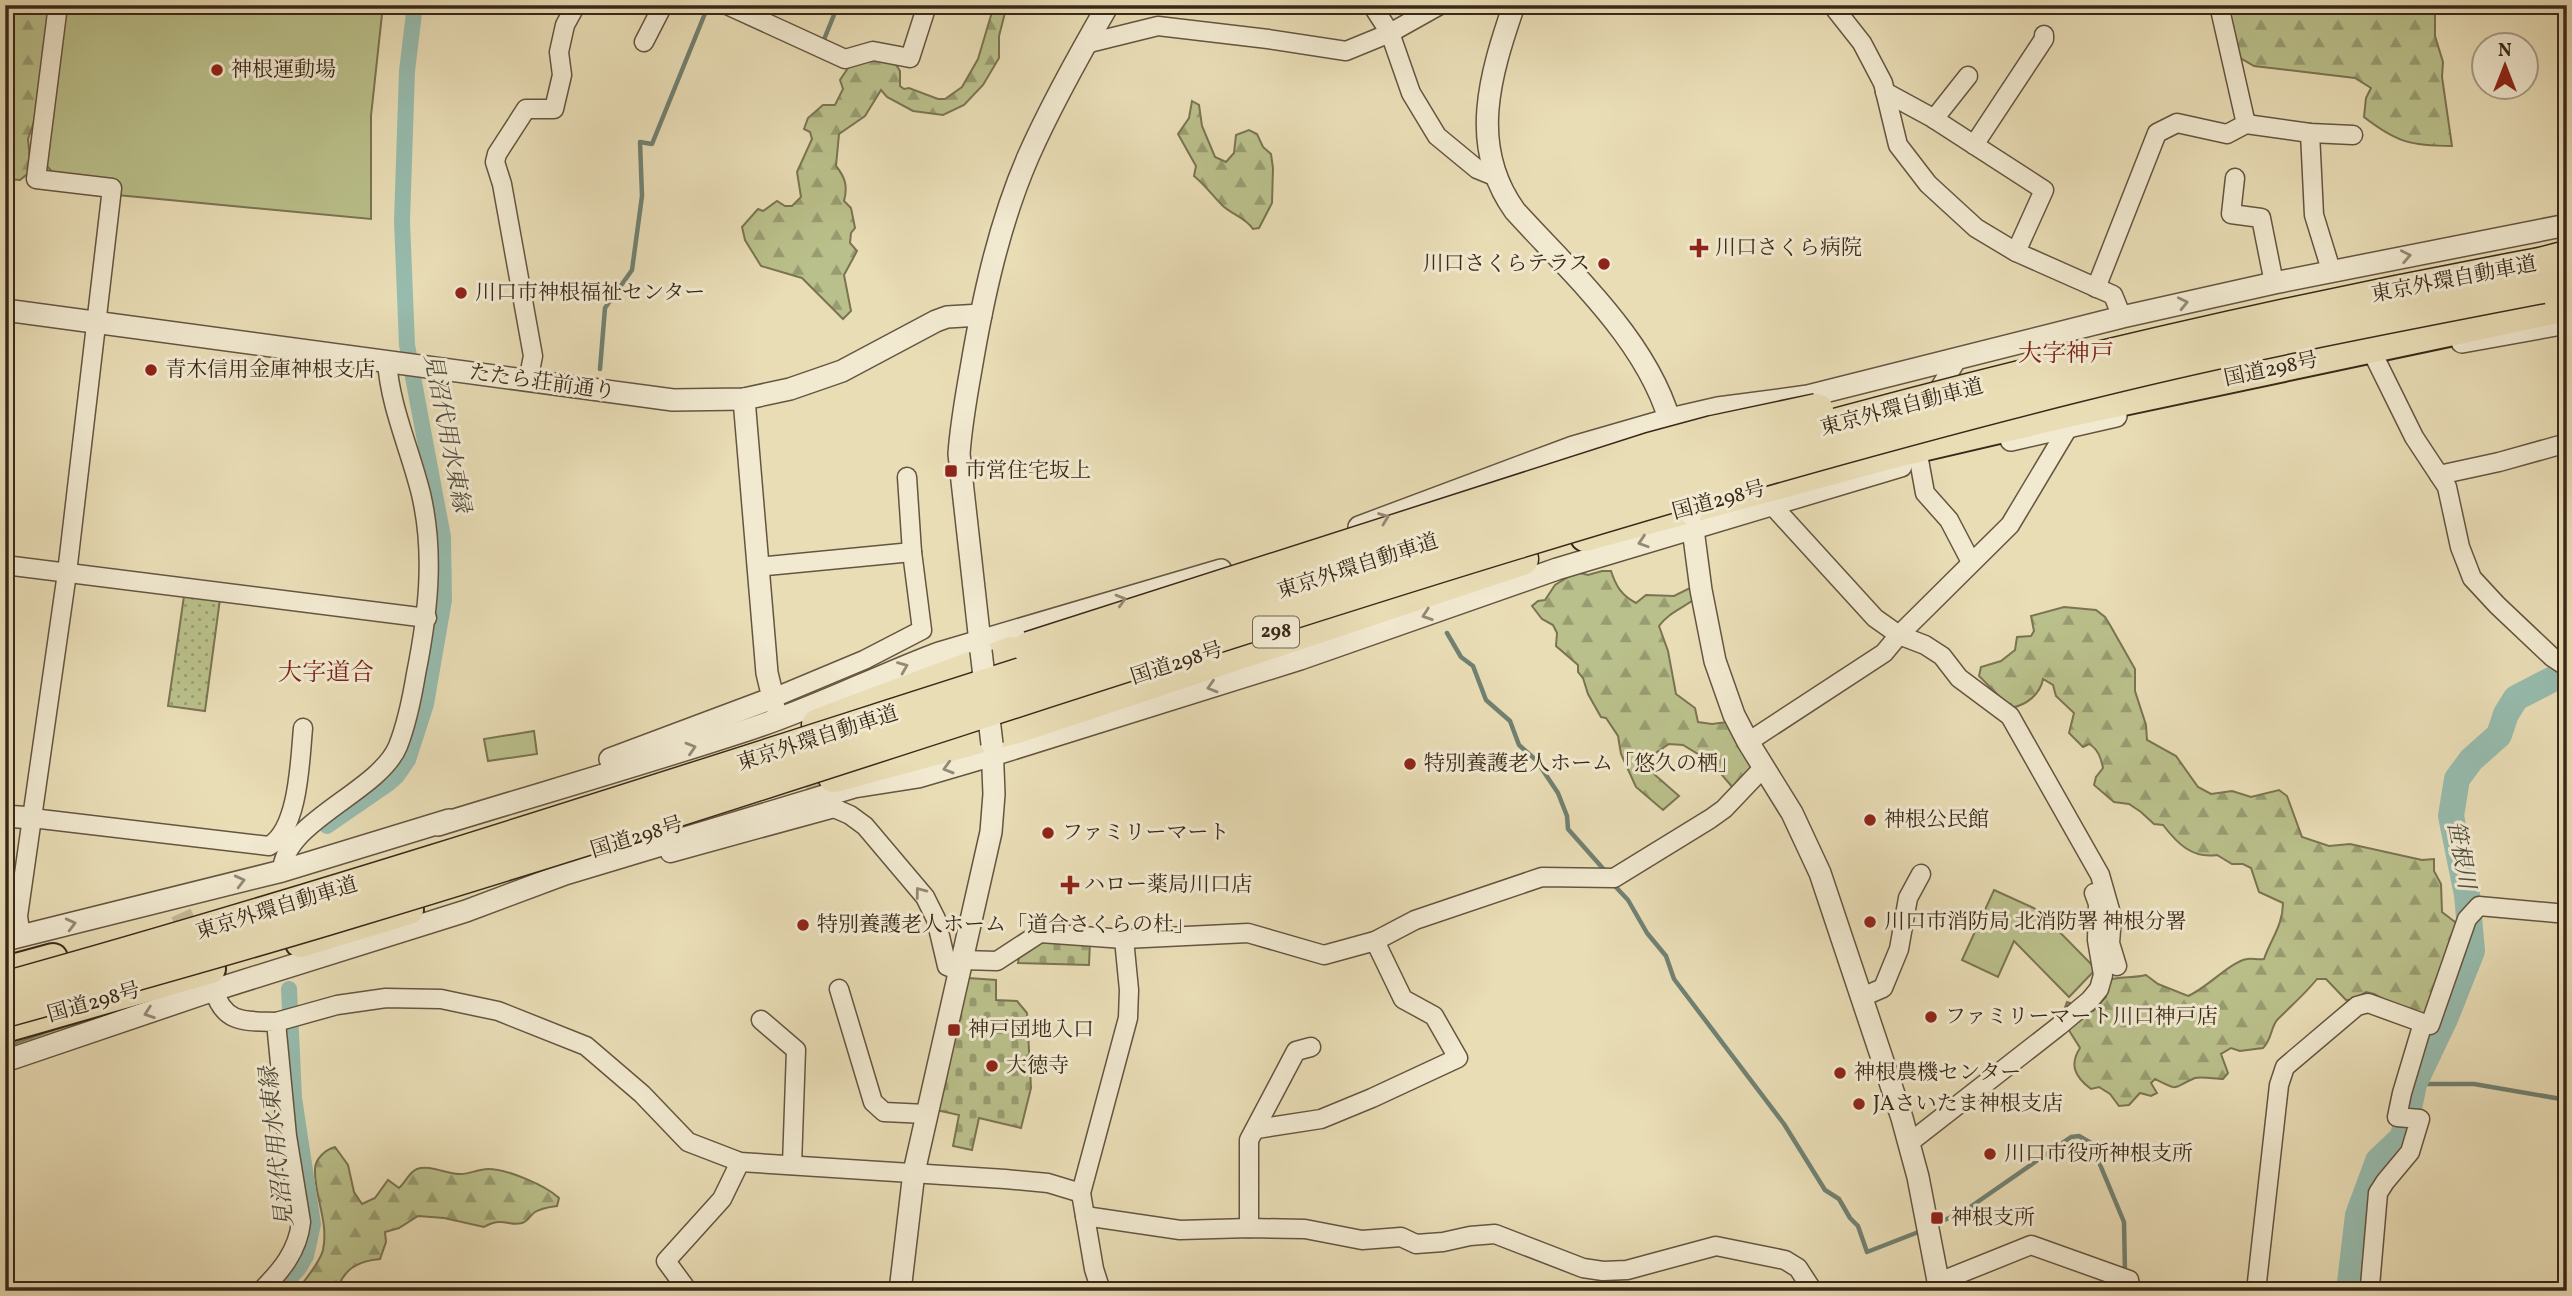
<svg xmlns="http://www.w3.org/2000/svg" width="2572" height="1296" font-family="Vollkorn,'Noto Serif JP',serif">
<style>
.grass{fill:url(#grass-dots);stroke:#7a7452;stroke-width:2}
.forest{fill:url(#forest-firs);stroke:#7a7452;stroke-width:2}
.cemetery{fill:url(#cemetery-stones);stroke:#7a7452;stroke-width:2}
.green{fill:#bac08b;stroke:#7a7452;stroke-width:2}
.lines{fill:none;stroke-linecap:round;stroke-linejoin:round}
.stream{stroke:#718172;stroke-width:4.5}
.canal{stroke:#97bcae;stroke-width:16}
.river{stroke:#97bcae;stroke-width:26}
.minor-tunnel{stroke:#c6b997;stroke-width:18;stroke-dasharray:18 9;stroke-linecap:butt}
.tertiary-tunnel{stroke:#c6b997;stroke-width:21;stroke-dasharray:21 10;stroke-linecap:butt}
.minor-casing{stroke:#655540;stroke-width:21}
.tertiary-casing{stroke:#655540;stroke-width:24}
.trunk-casing{stroke:#392819;stroke-width:32}
.motorway-casing{stroke:#392819;stroke-width:35}
.minor{stroke:#f1e9d0;stroke-width:18}
.tertiary{stroke:#f1e9d0;stroke-width:21}
.trunk{stroke:#e9ddb6;stroke-width:28}
.motorway{stroke:#e9ddb6;stroke-width:32}
.tertiary-bridge-casing{stroke:#655540;stroke-width:24;stroke-linecap:butt}
.motorway-bridge-casing{stroke:#392819;stroke-width:35;stroke-linecap:butt}
.tertiary-bridge{stroke:#f1e9d0;stroke-width:21}
.motorway-bridge{stroke:#e9ddb6;stroke-width:32}
.oneway{stroke:#958874}
.poi-dot{fill:#8f2418;stroke:#f1e9d0;stroke-width:2.5}
.labels{text-anchor:middle;dominant-baseline:central;stroke-width:6;stroke-linejoin:round;paint-order:stroke}
.shield{fill:#f1e9d0;stroke:#706250;stroke-width:2}
.shield-label{font-size:19px;font-weight:bold;fill:#392819}
.poi-label{font-size:21px;fill:#392819;stroke:#f1e9d0;text-anchor:start}
.street-label{font-size:21px;fill:#392819;stroke:#f1e9d0}
.water-label{font-size:23px;font-style:italic;fill:#504d3e;stroke:#f1e9d0}
.quarter-label{font-size:24px;fill:#7a1f14;stroke:#f1e9d0}
</style>
<defs>
<pattern id="grass-dots" width="8" height="8" patternUnits="userSpaceOnUse" patternTransform="scale(1.75)"><rect width="8" height="8" fill="#bac08b"/><path d="M2 2h.1M6 6h.1" fill="none" stroke="#989c71" stroke-width="1.8" stroke-linecap="round"/></pattern>
<pattern id="forest-firs" width="22" height="20" patternUnits="userSpaceOnUse" patternTransform="scale(1.75)"><rect width="22" height="20" fill="#bac08b"/><path d="M5 1l3.5 6h-7zM16 11l3.5 6h-7z" fill="#989c71"/></pattern>
<pattern id="cemetery-stones" width="16" height="16" patternUnits="userSpaceOnUse" patternTransform="scale(1.75)"><rect width="16" height="16" fill="#bac08b"/><path d="M2 7V4a2 2 0 0 1 4 0v3zM10 15v-3a2 2 0 0 1 4 0v3z" fill="#989c71"/></pattern>
</defs>
<rect width="100%" height="100%" fill="#e9ddb6"/>
<filter id="stains"><feTurbulence type="fractalNoise" baseFrequency=".00286" numOctaves="4"/><feColorMatrix values="0 0 0 0 .2 0 0 0 0 .09 0 0 0 0 .02 0 0 0 .5 -.17"/></filter>
<radialGradient id="worn" r=".72"><stop offset=".6" stop-color="#630" stop-opacity="0"/><stop offset="1" stop-color="#630" stop-opacity=".3"/></radialGradient>
<g class="grass">
<polygon points="184,596 220,599 205,711 168,706"/>
<polygon points="199,984 5,1055 5,1047 164,991"/>
</g>
<g class="forest">
<polygon points="5,5 52,5 35,119 28,139 31,171 20,180 5,179"/>
<path d="M 991,5 L 1007,5 L 999,36 L 999,58 L 983,85 L 964,105 L 943,115 L 913,111 L 887,97 L 881,90 L 865,116 L 839,134 L 836,166 C 845,177 848,186 844,201 L 851,208 L 855,228 L 851,233 L 850,243 L 857,251 L 844,275 L 851,311 L 843,319 L 802,278 L 761,266 L 745,240 L 742,227 L 758,209 L 763,211 L 777,201 L 785,206 L 792,206 L 801,197 L 797,172 L 812,139 L 810,132 L 804,129 L 808,118 L 823,105 L 835,105 L 843,89 L 840,80 L 850,65 L 870,58 L 895,63 L 900,71 L 900,86 L 904,89 L 909,88 L 938,99 L 945,99 L 962,87 L 978,59 L 992,12 Z"/>
<path d="M 2225,5 L 2435,5 L 2435,36 L 2443,62 L 2442,77 L 2452,146 C 2411,146 2396,142 2364,117 L 2366,98 L 2371,88 L 2355,78 L 2254,66 L 2237,56 Z"/>
<path d="M 1192,101 L 1199,105 L 1202,126 L 1215,157 L 1226,162 L 1234,153 L 1236,135 L 1249,130 L 1257,134 L 1263,147 L 1271,154 L 1273,168 L 1272,203 L 1259,228 L 1253,229 C 1245,217 1232,215 1222,205 C 1212,195 1205,185 1194,176 L 1196,166 L 1178,134 L 1189,118 Z"/>
<path d="M 1602,571 L 1611,571 C 1616,586 1621,595 1636,603 L 1646,595 L 1674,596 L 1690,588 L 1697,597 C 1684,608 1669,612 1659,626 L 1668,651 L 1676,694 L 1695,708 L 1698,722 L 1712,724 L 1727,722 L 1758,767 L 1734,789 L 1711,762 L 1683,745 L 1669,744 L 1657,752 L 1649,763 L 1655,775 L 1679,796 L 1663,810 L 1636,787 L 1621,754 L 1618,736 L 1606,718 L 1601,717 L 1588,694 L 1583,678 L 1578,672 L 1578,665 L 1556,646 L 1557,633 L 1553,625 L 1542,619 L 1532,606 L 1538,601 L 1545,600 L 1555,585 L 1576,572 L 1588,575 Z"/>
<path d="M 2064,607 L 2096,610 L 2105,617 L 2110,625 L 2135,669 L 2135,691 L 2146,725 L 2147,740 L 2176,756 L 2198,787 L 2211,794 L 2232,791 L 2251,797 L 2279,790 L 2287,796 L 2302,837 L 2329,846 L 2350,844 L 2422,860 L 2434,859 L 2434,871 L 2441,884 L 2442,912 L 2459,925 L 2429,1015 L 2404,1010 L 2374,994 L 2366,992 L 2353,1000 L 2346,1000 L 2326,979 L 2317,979 C 2305,994 2291,1006 2278,1019 C 2271,1025 2272,1040 2263,1048 L 2240,1051 L 2231,1048 L 2221,1054 L 2228,1073 L 2223,1079 C 2215,1079 2202,1076 2195,1078 C 2171,1088 2181,1092 2155,1079 L 2151,1083 L 2157,1093 L 2151,1096 L 2140,1093 L 2129,1105 L 2119,1106 L 2110,1094 L 2099,1087 L 2091,1089 C 2075,1077 2069,1065 2080,1048 C 2071,1032 2058,1021 2067,1002 L 2093,1011 L 2106,997 L 2103,982 C 2118,975 2131,979 2146,975 L 2158,984 L 2188,996 C 2207,988 2230,962 2247,959 C 2252,958 2259,960 2264,959 C 2271,939 2283,925 2283,903 L 2259,892 L 2251,868 L 2243,864 L 2232,864 L 2217,855 C 2192,859 2177,843 2163,825 L 2154,824 L 2141,812 L 2129,804 L 2114,802 L 2094,785 L 2096,777 L 2103,768 C 2101,758 2098,749 2089,744 L 2083,747 L 2069,733 L 2074,713 L 2056,696 L 2053,685 L 2043,679 C 2040,695 2026,705 2011,708 L 1979,676 L 1981,667 L 2001,661 L 2015,650 L 2017,637 L 2031,636 L 2034,631 L 2031,616 Z"/>
<path d="M 335,1147 L 348,1165 L 354,1192 L 362,1204 L 375,1198 L 388,1180 L 399,1188 C 406,1182 409,1172 417,1169 C 430,1164 448,1175 461,1174 C 470,1174 478,1169 488,1169 C 507,1169 545,1185 559,1198 L 557,1206 C 550,1207 541,1208 535,1212 C 530,1215 529,1221 522,1223 C 509,1227 503,1216 484,1227 L 444,1218 L 418,1216 L 399,1228 L 385,1232 L 386,1242 L 380,1259 C 358,1261 343,1269 337,1291 L 297,1291 C 305,1279 320,1263 323,1250 C 329,1221 314,1196 315,1169 C 315,1159 326,1149 335,1147 Z"/>
</g>
<g class="cemetery">
<polygon points="1050,938 1090,941 1089,965 1018,963 1019,956"/>
<polygon points="968,978 996,980 996,1000 1017,1001 1027,1013 1031,1088 1021,1128 979,1118 972,1150 953,1146 959,1115 936,1110"/>
</g>
<g class="green">
<polygon points="66,5 383,5 371,116 371,219 117,195 54,174 46,165"/>
<polygon points="534,731 537,754 488,761 484,739"/>
<polygon points="1994,890 2038,910 2096,969 2069,997 2014,941 1998,977 1962,960"/>
</g>
<g class="lines">
<g class="stream">
<polyline points="823,42 838,5"/>
<polyline points="600,369 605,308 632,270 642,196 640,142 652,144 706,11"/>
<polyline points="1447,633 1461,657 1473,666 1486,700 1510,721 1519,745 1536,760 1558,793 1567,816 1568,829 1607,873"/>
<polyline points="1613,884 1628,900 1647,933 1666,956 1674,979 1784,1124 1825,1190 1839,1199 1850,1218 1858,1226 1867,1252 1921,1231"/>
<polyline points="2567,981 2561,1018 2567,1019"/>
<polyline points="2414,1084 2474,1084 2567,1100"/>
<polyline points="1935,1224 1963,1212 2071,1137 2079,1136 2091,1143 2124,1222 2125,1272"/>
</g>
<g class="canal">
<polyline points="327,826 388,784 397,776 408,760 426,704 444,600 443,537 407,345 402,221 407,71 415,5"/>
<polyline points="278,1291 299,1268 306,1256 313,1224 294,1098 289,989"/>
</g>
<polyline class="river" points="2349,1291 2358,1215 2378,1161 2403,1137 2414,1084 2445,1019 2472,951 2467,895 2451,816 2457,779 2471,760 2499,735 2506,714 2516,698 2557,677 2567,664"/>
<path class="minor-tunnel" d="M 776,709 C 790,743 805,773 827,802"/>
<polyline class="tertiary-tunnel" points="181,913 196,946"/>
<defs>
<g id="minor">
<polyline points="727,5 845,59 873,51 910,58 927,5"/>
<polyline points="1372,5 1390,33 1411,93 1437,136 1477,169 1494,176"/>
<polyline points="1832,5 1862,43 1883,83 1898,145 1928,184 1976,228 2016,252 2113,295 2122,317"/>
<polyline points="2219,5 2246,124"/>
<polyline points="644,42 663,5"/>
<polyline points="1085,44 1158,26 1268,39 1346,51 1390,33 1440,5"/>
<polyline points="1885,92 1931,117 2044,190 2016,252"/>
<polyline points="1934,119 1968,76"/>
<polyline points="2310,133 2314,215 2331,270"/>
<polyline points="1974,145 2044,39 2044,35"/>
<polyline points="2235,178 2231,214 2261,218 2274,283"/>
<polyline points="2096,288 2157,133 2177,123 2227,134 2246,124 2310,133 2353,135"/>
<polyline points="2375,358 2414,437 2447,487 2460,547 2472,578 2497,605 2552,657 2567,667"/>
<polyline points="528,381 533,356 502,184 495,162 497,154 526,109 554,109 562,75 559,52 565,25 576,5"/>
<polyline points="1939,389 1958,358"/>
<polyline points="1919,460 1925,493 1949,520 1971,562"/>
<polyline points="2439,475 2499,462 2567,443"/>
<polyline points="1771,504 1875,618 1899,635 1925,645 1942,656 1959,678 2010,716 2100,875 2112,917 2110,943 2117,966"/>
<polyline points="5,565 427,618"/>
<polyline points="757,567 912,552"/>
<polyline points="776,709 773,698 864,660 922,630 912,552 907,477"/>
<polyline points="1748,742 1884,653 1899,635 2010,525 2068,428"/>
<path d="M 32,818 L 269,846 C 299,829 300,759 303,728"/>
<polyline points="670,853 834,808 850,815 865,826 925,897 936,919 947,966 959,971"/>
<path d="M 282,871 C 284,821 379,792 398,746 C 407,723 412,698 416,674 C 428,614 435,554 421,494 C 410,449 390,407 387,361"/>
<polyline points="21,937 18,916 67,573 112,188 36,179 58,5"/>
<polyline points="962,960 997,961 1040,933 1124,939 1248,933 1324,955 1375,941 1415,920 1542,877 1614,878 1710,819 1724,809 1763,768"/>
<polyline points="839,989 873,1102 884,1112 926,1114"/>
<path d="M 214,990 C 224,1024 245,1021 276,1022 L 287,1136 L 301,1222 C 298,1251 281,1271 261,1291"/>
<polyline points="1862,997 1883,988 1899,949 1908,898 1921,874"/>
<polyline points="761,1020 796,1050 792,1165"/>
<polyline points="276,1022 337,1005 386,998 441,999 498,1011 586,1046 642,1094 688,1142 740,1162 1005,1179 1048,1183 1081,1193"/>
<polyline points="1257,1129 1321,1119 1372,1098 1458,1058 1434,1016 1403,999 1375,941"/>
<polyline points="1909,1143 2059,1026 2090,1000 2099,989 2103,975 2097,940 2098,904 2094,893"/>
<polyline points="1085,1216 1180,1230 1249,1228 1305,1229 1362,1240 1401,1237 1416,1244 1443,1242 1470,1236 1495,1234 1583,1268 1603,1271 1627,1270 1716,1246 1785,1260 1798,1268 1813,1291"/>
<polyline points="1249,1228 1249,1140 1296,1051 1311,1047"/>
<polyline points="1939,1282 2031,1245 2129,1280 2131,1291"/>
<polyline points="688,1291 666,1261 722,1199 740,1162"/>
<polyline points="1101,1291 1094,1269 1081,1193 1128,1018 1129,990 1124,939"/>
<polyline points="2256,1291 2279,1085 2285,1067 2357,1006 2368,1003 2423,1023"/>
<polyline points="2366,1291 2370,1286 2378,1193 2385,1182 2410,1152 2420,1119 2397,1117 2402,1093 2423,1023 2430,1025 2467,919 2479,906 2567,914"/>
</g>
<g id="tertiary">
<path d="M 1514,5 C 1490,75 1468,146 1515,211 C 1573,275 1653,345 1673,433"/>
<polyline points="5,310 673,400 744,399 790,389 842,371 936,321 947,317 981,315"/>
<polyline points="2462,342 2567,323"/>
<polyline points="2011,440 2116,416"/>
<polyline points="1691,514 1701,590 1715,661 1734,715 1748,742 1792,813 1820,873 1902,1118 1918,1177 1940,1291"/>
<polyline points="1359,527 1573,447 1670,419 1718,408 1808,396 2122,317 2274,283 2567,225"/>
<path d="M 981,651 L 959,454 C 961,425 966,397 971,369 C 983,298 999,224 1028,157 C 1051,105 1079,55 1108,5"/>
<polyline points="610,759 773,698 767,673 744,399"/>
<polyline points="5,816 32,818"/>
<path d="M 438,825 C 542,793 647,763 750,729 C 815,708 875,677 939,653 L 1221,570"/>
<polyline points="5,940 282,871 449,820"/>
<polyline points="5,1061 214,990 466,911 565,874 854,787 918,777 993,755 1300,659 1557,569 1901,466"/>
<polyline points="900,1291 914,1172 991,832 994,794 992,744"/>
</g>
<g id="trunk">
<polyline points="1585,537 1900,452 2076,411 2567,307"/>
<polyline points="300,943 409,910"/>
<polyline points="5,971 53,958"/>
<polyline points="5,1028 211,969"/>
</g>
<g id="motorway">
<polyline points="2540,264 2567,257"/>
<polyline points="2542,287 2567,283"/>
<polyline points="818,725 1011,653"/>
<polyline points="834,776 1017,727 1522,559"/>
</g>
</defs>
<use href="#minor" class="minor-casing"/>
<use href="#tertiary" class="tertiary-casing"/>
<use href="#trunk" class="trunk-casing"/>
<use href="#motorway" class="motorway-casing"/>
<use href="#minor" class="minor"/>
<use href="#tertiary" class="tertiary"/>
<use href="#trunk" class="trunk"/>
<use href="#motorway" class="motorway"/>
<defs>
<g id="tertiary-bridge">
<polyline points="1684,481 1691,514"/>
<polyline points="981,651 992,744"/>
</g>
<g id="motorway-bridge">
<polyline points="1029,648 1650,449 1713,432 1817,410"/>
<path d="M 5,988 C 418,873 824,735 1233,607 C 1398,556 1561,502 1727,455 C 1995,379 2266,315 2540,264"/>
<path d="M 5,1011 C 120,979 235,947 350,912 C 925,739 1491,532 2075,386 C 2230,347 2386,317 2542,287"/>
</g>
</defs>
<use href="#tertiary-bridge" class="tertiary-bridge-casing"/>
<use href="#motorway-bridge" class="motorway-bridge-casing"/>
<use href="#tertiary-bridge" class="tertiary-bridge"/>
<use href="#motorway-bridge" class="motorway-bridge"/>
</g>
<defs><path id="oneway-chevron" d="M-2-3.5L2.5 0L-2 3.5" fill="none" stroke-width="1.6" stroke-linecap="round" stroke-linejoin="round" transform="scale(1.75)"/></defs>
<g class="oneway">
<use href="#oneway-chevron" transform="translate(2406 256) rotate(-11)"/>
<use href="#oneway-chevron" transform="translate(2183 303) rotate(-13)"/>
<use href="#oneway-chevron" transform="translate(1384 518) rotate(-21)"/>
<use href="#oneway-chevron" transform="translate(1643 542) rotate(162)"/>
<use href="#oneway-chevron" transform="translate(1121 600) rotate(-16)"/>
<use href="#oneway-chevron" transform="translate(1427 615) rotate(161)"/>
<use href="#oneway-chevron" transform="translate(903 667) rotate(-22)"/>
<use href="#oneway-chevron" transform="translate(1212 687) rotate(163)"/>
<use href="#oneway-chevron" transform="translate(691 748) rotate(-17)"/>
<use href="#oneway-chevron" transform="translate(948 768) rotate(164)"/>
<use href="#oneway-chevron" transform="translate(240 881) rotate(-14)"/>
<use href="#oneway-chevron" transform="translate(920 892) rotate(-127)"/>
<use href="#oneway-chevron" transform="translate(71 924) rotate(-14)"/>
<use href="#oneway-chevron" transform="translate(149 1013) rotate(161)"/>
</g>
<g class="poi-dot">
<circle cx="217" cy="70" r="7"/>
<path d="M1695.5 237.5h7v7h7v7h-7v7h-7v-7h-7v-7h7z"/>
<circle cx="1604" cy="264" r="7"/>
<circle cx="461" cy="293" r="7"/>
<circle cx="151" cy="370" r="7"/>
<rect x="944" y="464" width="14" height="14" rx="3.5"/>
<circle cx="1410" cy="764" r="7"/>
<circle cx="1870" cy="820" r="7"/>
<circle cx="1048" cy="833" r="7"/>
<path d="M1066.5 874.5h7v7h7v7h-7v7h-7v-7h-7v-7h7z"/>
<circle cx="1870" cy="922" r="7"/>
<circle cx="803" cy="925" r="7"/>
<circle cx="1931" cy="1017" r="7"/>
<rect x="947" y="1023" width="14" height="14" rx="3.5"/>
<circle cx="992" cy="1066" r="7"/>
<circle cx="1840" cy="1073" r="7"/>
<circle cx="1859" cy="1104" r="7"/>
<circle cx="1990" cy="1154" r="7"/>
<rect x="1930" y="1211" width="14" height="14" rx="3.5"/>
</g>
<g class="labels">
<rect class="shield" x="1253" y="616.5" width="46" height="31" rx="5"/>
<g class="shield-label">
<text x="1276" y="632">298</text>
</g>
<g class="poi-label">
<text x="231" y="70">神根運動場</text>
<text x="1715" y="248">川口さくら病院</text>
<text x="1590" y="264" text-anchor="end">川口さくらテラス</text>
<text x="475" y="293">川口市神根福祉センター</text>
<text x="165" y="370">青木信用金庫神根支店</text>
<text x="965" y="471">市営住宅坂上</text>
<text x="1424" y="764">特別養護老人ホーム「悠久の栖」</text>
<text x="1884" y="820">神根公民館</text>
<text x="1062" y="833">ファミリーマート</text>
<text x="1084" y="885">ハロー薬局川口店</text>
<text x="1884" y="922">川口市消防局 北消防署 神根分署</text>
<text x="817" y="925">特別養護老人ホーム「道合さくらの杜」</text>
<text x="1945" y="1017">ファミリーマート川口神戸店</text>
<text x="968" y="1030">神戸団地入口</text>
<text x="1006" y="1066">大徳寺</text>
<text x="1854" y="1073">神根農機センター</text>
<text x="1873" y="1104">JAさいたま神根支店</text>
<text x="2004" y="1154">川口市役所神根支所</text>
<text x="1951" y="1218">神根支所</text>
</g>
<g class="street-label">
<text transform="translate(2454 280) rotate(-11)">東京外環自動車道</text>
<text transform="translate(2271 370) rotate(-12)">国道298号</text>
<text transform="translate(542 383) rotate(8)">たたら荘前通り</text>
<text transform="translate(1902 408) rotate(-15)">東京外環自動車道</text>
<text transform="translate(1719 501) rotate(-15)">国道298号</text>
<text transform="translate(1358 567) rotate(-18)">東京外環自動車道</text>
<text transform="translate(1177 664) rotate(-18)">国道298号</text>
<text transform="translate(818 739) rotate(-18)">東京外環自動車道</text>
<text transform="translate(637 838) rotate(-17)">国道298号</text>
<text transform="translate(277 909) rotate(-17)">東京外環自動車道</text>
<text transform="translate(94 1003) rotate(-16)">国道298号</text>
</g>
<g class="water-label">
<text transform="translate(446 433) rotate(79)">見沼代用水東縁</text>
<text transform="translate(2460 855) rotate(80)">笹根川</text>
<text transform="translate(278 1147) rotate(-96)">見沼代用水東縁</text>
</g>
<g class="quarter-label">
<text x="2066" y="355">大字神戸</text>
<text x="326" y="674">大字道合</text>
</g>
</g>
<rect width="2572" height="1296" fill="none" stroke="#e9ddb6" stroke-width="28"/>
<rect x="7" y="7" width="2558" height="1282" fill="none" stroke="#392819" stroke-width="3.5"/>
<rect x="14" y="14" width="2544" height="1268" fill="none" stroke="#392819" stroke-width="2"/>
<g transform="translate(2505 66)"><circle r="33" fill="#f1e9d0" stroke="#a79c87" stroke-width="2"/>
<path d="M0-5L12 26L0 18L-12 26Z" fill="#8f2418"/>
<text y="-10" font-size="19" font-weight="bold" text-anchor="middle" fill="#392819">N</text>
</g>
<rect width="100%" height="100%" filter="url(#stains)"/>
<rect width="100%" height="100%" fill="url(#worn)"/>
</svg>
